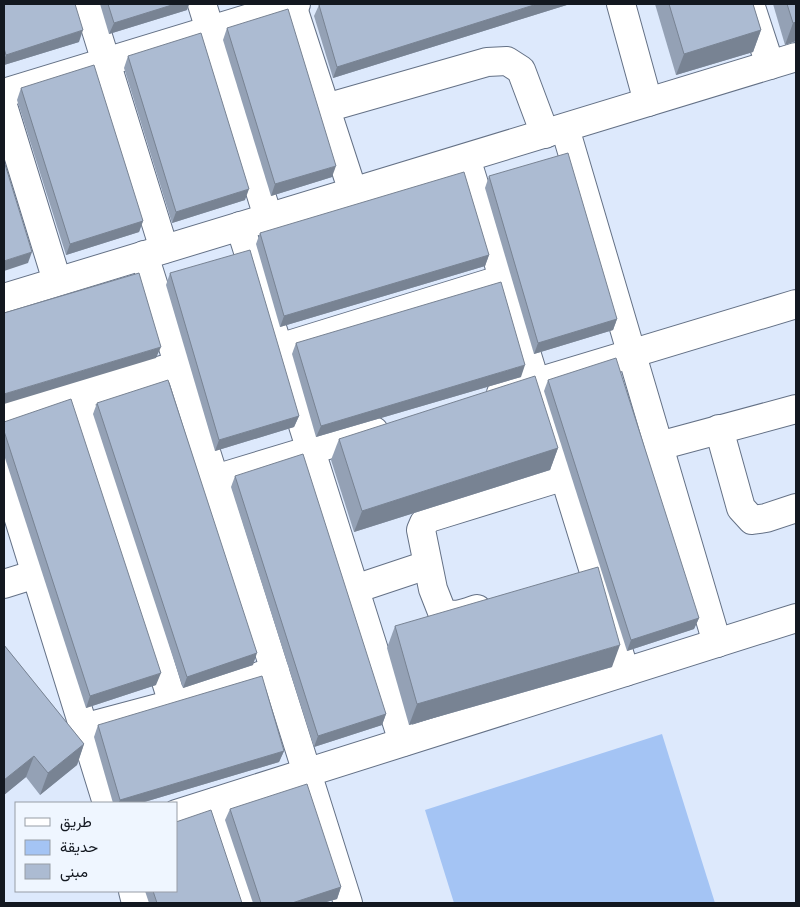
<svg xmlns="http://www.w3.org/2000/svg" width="800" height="907" font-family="'Nunito Sans',Vazirmatn,sans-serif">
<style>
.park{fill:#a4c4f4}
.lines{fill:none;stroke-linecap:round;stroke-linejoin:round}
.minor-casing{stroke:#647186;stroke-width:30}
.minor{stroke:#fff;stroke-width:28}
.wall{fill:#94a1b5}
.shaded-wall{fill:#788393}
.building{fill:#acbbd2;stroke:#788393}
</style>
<rect width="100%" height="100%" fill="#dde9fc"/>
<polygon class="park" points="662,734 715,903 454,903 425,810"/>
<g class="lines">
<defs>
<g id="minor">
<polyline points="88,4 164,249"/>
<polyline points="202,4 268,217"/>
<polyline points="621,4 648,102"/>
<polyline points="750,4 770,65"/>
<polyline points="292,5 353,192"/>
<polyline points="4,93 296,4"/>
<polyline points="326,108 487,62 507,61 521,70 545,134"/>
<polyline points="4,109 57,281"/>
<polyline points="565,128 717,643"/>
<polyline points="466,158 625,672"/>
<polyline points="240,226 403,742"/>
<polyline points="144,255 348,903"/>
<polyline points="4,298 796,57"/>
<polyline points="279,348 503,279"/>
<polyline points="501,393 796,304"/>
<polyline points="78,395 173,704"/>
<polyline points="4,417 179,365"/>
<polyline points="719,429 741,508 752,520 766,518 796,508"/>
<polyline points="659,446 796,409"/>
<polyline points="4,471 107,803"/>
<polyline points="215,479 374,431"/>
<polyline points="4,584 36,574"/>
<polyline points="355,589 427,565"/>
<path d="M 477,609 C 465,613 454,618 442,612 L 433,589 L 421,530 L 424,523 L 429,518 L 565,476"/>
<polyline points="83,728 173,704 275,671"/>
<polyline points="215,802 243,903"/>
<polyline points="176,814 796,618"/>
<polyline points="133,891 136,903"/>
</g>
</defs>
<use href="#minor" class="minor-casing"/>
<use href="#minor" class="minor"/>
</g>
<g class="wall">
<polygon points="4,4 79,42 4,65"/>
<polygon points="100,4 189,4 187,10 109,34"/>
<polygon points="322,4 570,4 333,78 314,16 319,5"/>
<polygon points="655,4 753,4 761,30 753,52 676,75"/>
<polygon points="773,4 796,4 796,41 785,45"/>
<polygon points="227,28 332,177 271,196 223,40"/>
<polygon points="128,56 245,200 172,223 124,68"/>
<polygon points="21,88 143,221 139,232 66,255 17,100"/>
<polygon points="489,176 617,319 613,330 534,354 485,188"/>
<polygon points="260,233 489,255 485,266 280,327 256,244"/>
<polygon points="170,273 299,416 294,427 215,451 166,285"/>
<polygon points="296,343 521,377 316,437 292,354"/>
<polygon points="548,380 699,618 694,629 627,651 544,391"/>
<polygon points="97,403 253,665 183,688 93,414"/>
<polygon points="4,422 156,685 86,708 4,455"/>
<polygon points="339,439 558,448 550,470 354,532 331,460"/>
<polygon points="235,476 386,714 382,725 314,747 231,487"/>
<polygon points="395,626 612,667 409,725 387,648"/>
<polygon points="4,645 84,744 77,765 40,795 26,777 4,795"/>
<polygon points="98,725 284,751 279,762 141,803 113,803 94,737"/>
<polygon points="230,809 341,887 337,899 323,903 253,903 225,820"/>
<polygon points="145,891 176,891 242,903 149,903"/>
</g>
<g class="shaded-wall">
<polygon points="175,4 189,4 187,10 109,34 114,23"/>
<polygon points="537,4 570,4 333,78 337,67"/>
<polygon points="796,22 796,41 785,45 793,23"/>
<polygon points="83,30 79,42 4,65 4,60 6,55"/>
<polygon points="761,30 753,52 676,75 684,54"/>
<polygon points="336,166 332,177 271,196 275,184"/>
<polygon points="249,189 245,200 172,223 176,212"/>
<polygon points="143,221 139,232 66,255 70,244"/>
<polygon points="32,252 28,263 4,271 4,261"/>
<polygon points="489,255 485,266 280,327 284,316"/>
<polygon points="617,319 613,330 534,354 538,343"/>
<polygon points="161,347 156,358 4,404 4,394"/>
<polygon points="525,365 521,377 316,437 321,426"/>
<polygon points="299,416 294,427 215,451 219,440"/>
<polygon points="558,448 550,470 354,532 362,511"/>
<polygon points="699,618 694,629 627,651 631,640"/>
<polygon points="620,645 612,667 409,725 417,704"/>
<polygon points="257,653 253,665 183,688 187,677"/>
<polygon points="161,673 156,685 86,708 90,696"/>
<polygon points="386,714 382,725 314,747 318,736"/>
<polygon points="84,744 77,765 40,795 48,773"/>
<polygon points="284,751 279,762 141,803 118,803 120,800"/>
<polygon points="34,756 26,777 4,795 4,780"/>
<polygon points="341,887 337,899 323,903 292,903"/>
</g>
<g class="building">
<polygon points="4,4 75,4 83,30 6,55 4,48"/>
<polygon points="108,4 175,4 114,23"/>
<polygon points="322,4 537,4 337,67 319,5"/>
<polygon points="669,4 753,4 761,30 684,54"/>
<polygon points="787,4 796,4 796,22 793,23"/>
<polygon points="288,9 336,166 275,184 227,28"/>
<polygon points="201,33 249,189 176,212 128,56"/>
<polygon points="94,65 143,221 70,244 21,88"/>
<polygon points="568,153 617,319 538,343 489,176"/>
<polygon points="4,161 32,252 4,261"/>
<polygon points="464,172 489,255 284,316 260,233"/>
<polygon points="250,250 299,416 219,440 170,273"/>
<polygon points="139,273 161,347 4,394 4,313"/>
<polygon points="501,282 525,365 321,426 296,343"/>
<polygon points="616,358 699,618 631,640 548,380"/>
<polygon points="535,376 558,448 362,511 339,439"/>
<polygon points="168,380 257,653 187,677 97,403"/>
<polygon points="71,399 161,673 90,696 4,431 4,422"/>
<polygon points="303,454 386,714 318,736 235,476"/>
<polygon points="598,567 620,645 417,704 395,626"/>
<polygon points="4,645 84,744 48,773 34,756 4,780"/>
<polygon points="262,676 284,751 120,800 98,725"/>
<polygon points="307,784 341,887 292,903 261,903 230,809"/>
<polygon points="211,810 242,903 157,903 153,891 176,891 176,822"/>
</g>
<rect width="800" height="907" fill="none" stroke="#131820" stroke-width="10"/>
<rect x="15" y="802" width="162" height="90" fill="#eff6ff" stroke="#979da6"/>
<rect x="25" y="818" width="25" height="8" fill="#ffffff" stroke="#979da6"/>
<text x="60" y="827" font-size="15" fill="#131820">طريق</text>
<rect x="25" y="840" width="25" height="15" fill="#a4c4f4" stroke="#979da6"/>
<text x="60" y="852" font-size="15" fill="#131820">حديقة</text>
<rect x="25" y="864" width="25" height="15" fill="#acbbd2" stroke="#979da6"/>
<text x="60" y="877" font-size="15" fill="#131820">مبنى</text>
</svg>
